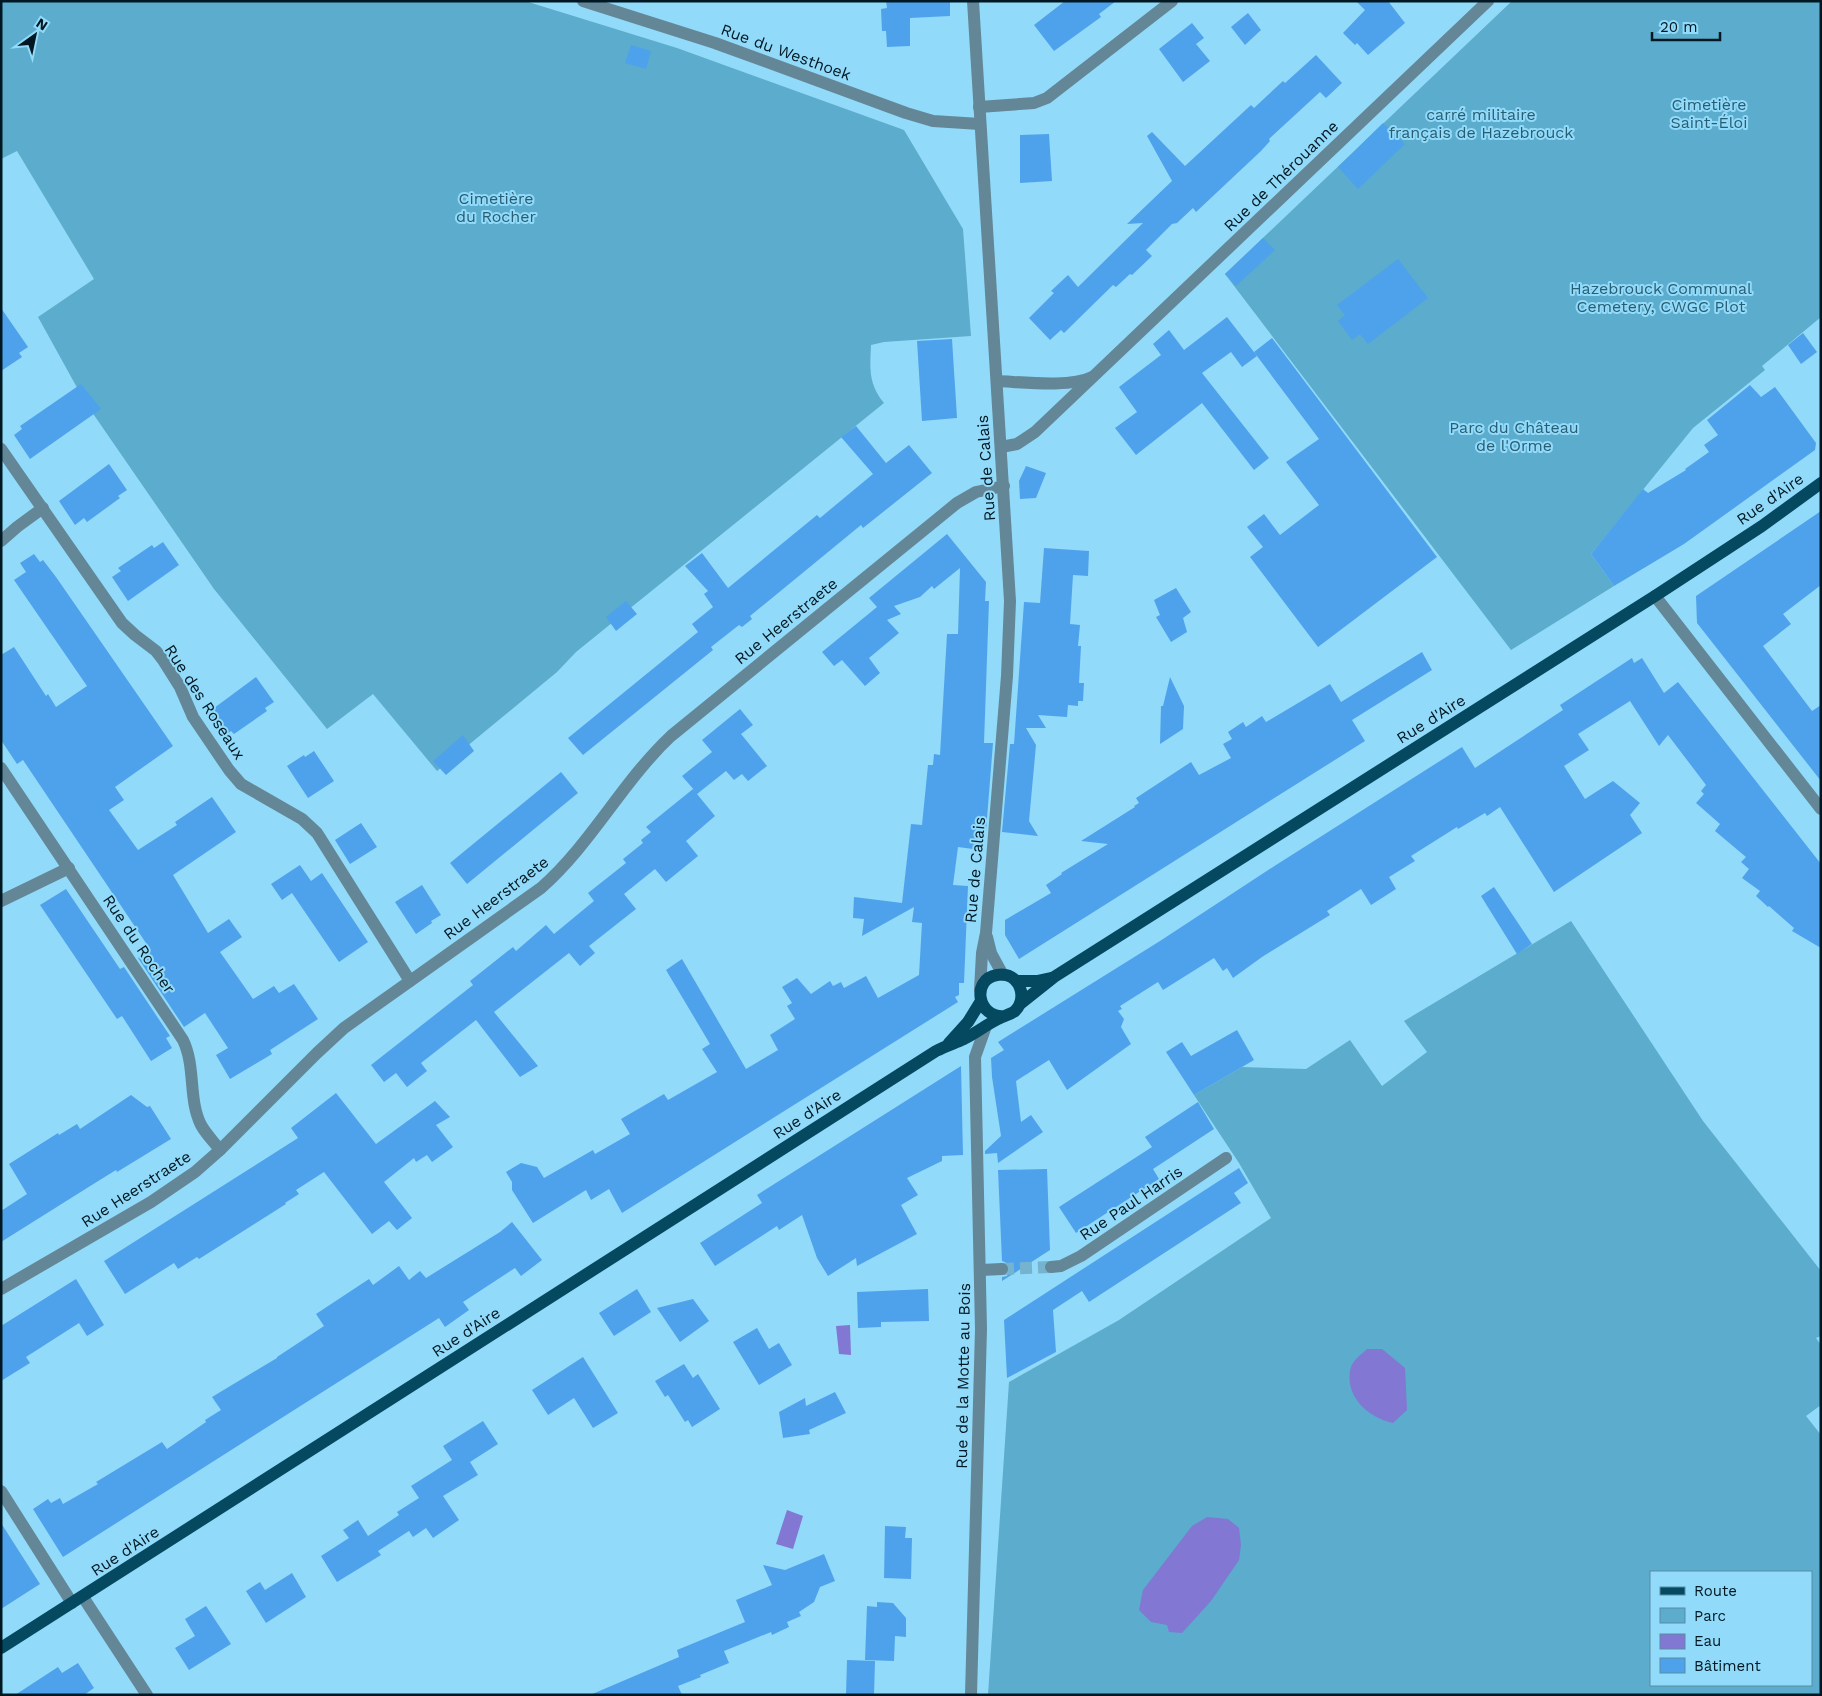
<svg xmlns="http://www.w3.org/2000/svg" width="1822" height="1696" font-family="'Work Sans',sans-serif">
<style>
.green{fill:#5baccd;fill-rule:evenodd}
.water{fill:#8277d2}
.building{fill:#4ea2eb}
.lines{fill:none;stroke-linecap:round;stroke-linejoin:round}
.minor-tunnel{stroke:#75b3ce;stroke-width:12;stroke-dasharray:12 6;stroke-linecap:butt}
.minor{stroke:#638797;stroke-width:12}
.major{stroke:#054960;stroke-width:12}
.labels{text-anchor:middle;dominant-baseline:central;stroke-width:4;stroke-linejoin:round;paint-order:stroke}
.street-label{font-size:16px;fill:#001823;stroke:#92daf9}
.park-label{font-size:16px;fill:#285e73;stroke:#92daf9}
</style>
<rect width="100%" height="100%" fill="#92daf9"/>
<g class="green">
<path d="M 1,1 L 525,1 L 677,48 L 904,130 L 963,229 L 971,336 L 884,342 L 871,345 C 870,369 868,383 884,403 L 576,652 L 557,672 L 437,771 L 373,694 L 327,729 L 214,589 L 85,402 L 38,317 L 94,279 L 17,151 L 1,159 Z"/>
<polygon points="1512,1 1821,1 1821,317 1762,366 1765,370 1693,428 1591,554 1614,586 1511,650 1225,274"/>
<path d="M 1571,921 L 1703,1121 L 1821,1271 L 1821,1336 L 1816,1338 L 1821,1345 L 1821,1405 L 1806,1416 L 1821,1435 L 1821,1695 L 988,1695 L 1009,1382 L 1119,1320 L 1271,1218 L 1239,1163 L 1194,1095 L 1242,1067 L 1306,1069 L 1350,1040 L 1382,1086 L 1427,1052 L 1404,1021 ZM 1651,1572 L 1811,1572 L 1811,1685 L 1651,1685 Z"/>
</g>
<g class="water">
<polygon points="850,1325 851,1355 839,1354 836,1326"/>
<path d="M 1367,1349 L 1382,1349 L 1405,1368 L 1407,1410 L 1393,1423 C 1368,1418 1343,1395 1351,1367 C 1353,1360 1362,1354 1367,1349 Z"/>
<polygon points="787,1510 803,1516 793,1549 776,1544"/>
<polygon points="1207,1517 1228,1519 1239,1528 1241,1545 1239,1560 1211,1601 1182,1633 1169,1632 1167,1625 1151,1622 1139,1610 1143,1590 1192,1526"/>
</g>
<g class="building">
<polygon points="886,1 950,1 950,16 910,18 910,46 887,47 886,31 882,31 881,9 887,8"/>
<polygon points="1065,1 1116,1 1099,14 1101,17 1054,51 1034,25"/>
<polygon points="1356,1 1388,1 1405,23 1368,55 1357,43 1355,45 1343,33 1365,10"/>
<polygon points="1248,13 1261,30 1245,45 1231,27"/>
<polygon points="1192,23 1204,38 1196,44 1210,61 1183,82 1159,49"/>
<polygon points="631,45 651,51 646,69 625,63"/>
<polygon points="1316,55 1342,83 1326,98 1320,92 1269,139 1270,141 1261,151 1196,212 1193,208 1177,223 1172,224 1146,250 1152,256 1132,275 1130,274 1116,287 1113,285 1064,333 1061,330 1050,340 1029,318 1054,293 1051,291 1068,275 1078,287 1143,223 1127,224 1172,181 1147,136 1152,132 1185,166 1251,105 1254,108 1283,81 1285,83"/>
<polygon points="1383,123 1405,144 1358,189 1338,167"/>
<polygon points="1049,134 1052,181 1020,183 1020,135"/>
<polygon points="1263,238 1275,250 1236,286 1225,274"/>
<polygon points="1398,259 1428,298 1368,344 1360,334 1352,340 1338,321 1345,315 1337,305"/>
<polygon points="1,308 28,347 19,353 22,357 1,371"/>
<polygon points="1227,317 1257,356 1242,367 1231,352 1202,373 1269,458 1254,470 1202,403 1136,455 1115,428 1137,412 1119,387 1161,355 1153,344 1169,330 1184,350"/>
<polygon points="1803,333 1817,352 1801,364 1788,345"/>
<polygon points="1272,338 1437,557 1318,647 1250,557 1263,547 1247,527 1264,514 1280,535 1319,505 1286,462 1319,439 1254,352"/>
<polygon points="952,339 957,418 922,421 917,341"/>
<polygon points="81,384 101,409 30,459 14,435 22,429 20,426"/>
<polygon points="1750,385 1761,397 1775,387 1816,443 1815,450 1684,544 1614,586 1591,554 1643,489 1648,493 1686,470 1685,469 1709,452 1704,445 1718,435 1707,420"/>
<polygon points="856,426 886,463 909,445 932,473 863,528 861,525 750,616 752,619 742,627 739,625 711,647 713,650 583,755 568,738 698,632 692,624 713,607 704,594 708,591 685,566 702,553 728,588 817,515 820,518 873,474 841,437"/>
<polygon points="109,464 127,490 118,496 120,498 87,522 84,518 75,525 59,501"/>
<polygon points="1026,466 1046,473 1036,498 1020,499 1019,481"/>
<polygon points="1821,511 1821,585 1783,614 1791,624 1763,646 1812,711 1821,705 1821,781 1697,623 1696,596"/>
<polygon points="947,534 986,582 985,601 989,601 984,743 993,743 986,831 977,830 973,849 958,847 953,885 968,886 964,983 959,983 959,995 955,997 958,1002 622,1213 609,1189 591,1200 586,1190 533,1223 512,1190 512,1182 506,1172 521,1163 537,1167 544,1178 593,1150 595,1154 630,1134 621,1119 664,1094 668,1100 717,1072 702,1049 710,1044 666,970 682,959 746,1069 778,1050 770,1035 795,1019 787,1006 792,1003 782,987 797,978 811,994 830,981 833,986 841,982 844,988 866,976 878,998 919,975 922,923 912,922 914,907 862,936 864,919 853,918 854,897 902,903 911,824 922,825 928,765 933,765 934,754 940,755 947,634 958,634 960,568 934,589 932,586 920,597 894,606 901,614 887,620 899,633 869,658 880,673 865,686 842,660 834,666 822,652 877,607 869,598"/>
<polygon points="163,542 179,565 128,601 112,577 121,571 118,568 152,545 154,548"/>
<polygon points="1044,548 1089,551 1088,576 1073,575 1070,624 1080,625 1078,646 1081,646 1079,683 1084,683 1083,701 1078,701 1078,706 1068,705 1067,717 1038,715 1046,728 1026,728 1036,745 1029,821 1038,836 1002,832 1010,744 1014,744 1024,602 1040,603"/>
<polygon points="34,554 40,562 43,560 56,577 173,746 115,787 124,800 109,810 138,850 177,825 175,822 212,797 236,832 173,875 208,933 229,919 242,937 220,952 253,999 274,986 279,993 294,984 318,1019 270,1050 272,1054 230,1079 216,1055 228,1048 205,1013 184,1027 138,958 150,949 23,760 17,764 1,740 1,655 14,647 46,696 48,694 56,707 87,686 14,580 26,572 20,563"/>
<polygon points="1176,588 1191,612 1183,618 1187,632 1171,642 1156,617 1160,615 1154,600"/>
<polygon points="626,601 637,614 616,631 606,617"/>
<polygon points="1422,652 1432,670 1352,720 1365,741 1019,959 1005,935 1005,920 1051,893 1046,885 1062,874 1061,873 1108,844 1081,841 1135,807 1134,806 1139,803 1136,798 1191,762 1199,775 1231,758 1223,744 1232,739 1228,732 1243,722 1246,727 1262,716 1266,722 1330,684 1341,702"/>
<polygon points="1632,658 1634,663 1642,658 1664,693 1678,682 1821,864 1821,948 1792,931 1794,928 1769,906 1768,907 1756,896 1760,891 1742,878 1749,869 1741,862 1746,857 1715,831 1720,824 1696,803 1704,794 1701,791 1706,785 1668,735 1659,746 1630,701 1578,734 1589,750 1564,766 1585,799 1613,781 1640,803 1630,815 1642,833 1554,892 1500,807 1487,816 1485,813 1458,829 1457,827 1411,856 1415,861 1389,877 1396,889 1371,905 1361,889 1327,911 1330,915 1262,957 1233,978 1227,968 1223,971 1214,958 1163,990 1158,982 1120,1006 1122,1009 1118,1011 1124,1019 1121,1027 1131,1044 1067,1090 1049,1060 1016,1081 1021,1122 1031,1115 1043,1132 998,1163 997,1153 985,1154 985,1151 1001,1136 992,1077 991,1058 1004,1050 998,1042 1160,941 1276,865 1462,747 1475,768 1563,710 1560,705"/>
<polygon points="256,677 274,702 265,708 267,711 234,734 231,731 223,737 206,714"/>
<polygon points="1170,677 1184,706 1183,729 1160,744 1161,706 1163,706"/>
<polygon points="740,709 753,725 741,734 767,766 748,781 742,774 734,780 726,771 697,794 715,816 686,841 698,856 666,882 655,869 624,894 636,909 589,946 595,953 580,966 569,953 494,1012 538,1066 520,1077 476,1020 421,1063 427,1071 407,1087 396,1073 384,1082 371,1065 473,985 470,981 513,947 516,951 546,925 554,934 594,901 588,893 626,863 623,859 643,843 641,840 651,832 646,827 693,789 695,791 682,776 712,752 702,740"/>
<polygon points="463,735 474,751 446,775 433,761"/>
<polygon points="314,751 334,781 308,798 287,766 304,755 305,757"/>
<polygon points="561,772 578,793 467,884 450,863"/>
<polygon points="361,823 377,847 350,864 335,840"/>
<polygon points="300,865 311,881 322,873 368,942 339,962 292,893 282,900 271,884"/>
<polygon points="422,885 441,915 431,921 432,923 416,934 395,902"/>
<polygon points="1494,887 1532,944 1517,954 1481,896"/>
<polygon points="66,889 120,969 124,967 170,1036 166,1038 172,1048 151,1061 122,1016 117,1019 40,905"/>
<polygon points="1237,1030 1254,1060 1194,1095 1166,1052 1182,1042 1191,1056"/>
<polygon points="961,1066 963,1155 942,1156 942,1161 907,1178 918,1195 901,1205 917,1234 857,1266 856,1258 828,1276 817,1258 802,1215 779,1230 777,1226 715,1266 700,1243 762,1203 757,1195"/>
<polygon points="336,1093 376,1144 435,1101 450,1117 436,1125 453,1147 432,1162 427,1155 416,1162 414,1158 384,1182 412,1218 397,1230 389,1221 372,1234 324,1172 296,1190 299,1194 285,1203 286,1204 199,1259 197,1257 178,1269 174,1263 125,1294 104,1261 298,1138 291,1128"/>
<polygon points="131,1095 147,1107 150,1106 171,1139 117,1172 116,1170 95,1183 1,1242 1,1211 27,1194 9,1164 58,1133 59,1135 77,1124 80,1129"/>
<polygon points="1198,1102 1214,1129 1153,1169 1159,1179 1076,1233 1059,1207 1152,1147 1145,1137"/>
<polygon points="1239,1168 1248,1183 1234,1193 1241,1203 1089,1302 1082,1291 1053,1310 1056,1352 1007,1378 1004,1320"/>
<polygon points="1047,1169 1050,1250 1002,1281 1002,1277 1007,1276 1010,1269 1009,1264 1002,1261 998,1170"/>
<polygon points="512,1222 542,1260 521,1276 515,1268 463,1302 469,1310 445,1327 439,1318 63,1557 33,1509 48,1499 51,1503 60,1498 63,1504 98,1484 96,1482 162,1442 167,1449 206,1422 205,1420 221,1410 212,1397 277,1358 277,1357 324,1326 316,1314 369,1279 373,1285 399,1266 409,1280 420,1271 426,1278 500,1232"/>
<polygon points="76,1279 104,1325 87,1336 79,1323 26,1357 30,1363 1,1381 1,1326"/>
<polygon points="637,1289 651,1312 614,1336 599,1313"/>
<polygon points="928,1289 929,1321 881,1322 881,1327 858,1328 857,1292"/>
<polygon points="693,1299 709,1321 680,1342 657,1308"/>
<polygon points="757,1328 769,1349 779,1343 792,1365 759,1385 733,1342"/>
<polygon points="583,1357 618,1413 593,1428 574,1398 548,1415 532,1390"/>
<polygon points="684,1364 693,1378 698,1374 720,1409 692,1427 688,1420 685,1422 668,1395 665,1397 655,1381"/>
<polygon points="835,1392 846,1413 809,1430 810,1434 783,1438 779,1412 805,1398 806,1406"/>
<polygon points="483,1421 498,1444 470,1462 478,1475 443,1496 459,1520 433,1538 426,1528 413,1537 409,1531 378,1551 381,1555 337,1582 321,1556 349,1538 343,1530 358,1520 368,1536 399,1515 397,1512 419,1498 411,1486 452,1460 443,1446"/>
<polygon points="1,1523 40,1584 1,1609"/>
<polygon points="885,1526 906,1527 905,1538 912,1538 911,1579 884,1578"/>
<polygon points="824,1554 835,1581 820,1587 814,1602 799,1612 801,1616 787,1622 789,1627 772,1635 771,1632 724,1651 729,1663 700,1675 701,1677 678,1686 682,1695 590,1695 679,1657 677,1650 745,1622 736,1600 772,1585 763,1565 785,1570"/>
<polygon points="292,1573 306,1597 266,1623 246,1591 260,1582 265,1590"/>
<polygon points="877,1602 893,1603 906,1618 906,1637 895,1636 894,1661 865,1660 867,1606 877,1607"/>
<polygon points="206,1606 231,1644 189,1670 175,1648 195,1636 185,1619"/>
<polygon points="847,1660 875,1661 874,1695 846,1695"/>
<polygon points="78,1663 94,1688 84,1695 15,1695 58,1667 62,1673"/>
</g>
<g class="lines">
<polyline class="minor-tunnel" points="1002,1269 1051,1267"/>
<g class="minor">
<polyline points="583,1 715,43 906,113 933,121 980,124"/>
<polyline points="973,1 1010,601 1007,676 986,933 982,953 980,990"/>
<polyline points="979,107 1034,103 1047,98 1172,1"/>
<path d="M 997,381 C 1022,382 1070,388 1092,377"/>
<polyline points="1001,447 1017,444 1035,432 1488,1"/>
<polyline points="1,449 122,623 135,635 156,651 163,660 180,687 193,717 229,770 241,784 302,819 317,833 410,981"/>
<polyline points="1,541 17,527 43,508"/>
<polyline points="1655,596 1821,809"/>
<path d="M 1,768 L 183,1040 C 196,1067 188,1099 201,1125 C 206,1134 214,1142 220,1150"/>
<polyline points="1,901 69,868"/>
<polyline points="987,937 991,953 1003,975"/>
<polyline points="1051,1267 1061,1266 1081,1256 1226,1158"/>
<polyline points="981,1270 1002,1269"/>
<path d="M 1,1289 L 151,1202 L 195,1172 L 220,1150 L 317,1053 L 344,1028 L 541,888 C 592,843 622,782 671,736 L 957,503 L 976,492 L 1004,486"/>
<polyline points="1,1491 72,1603"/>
<polyline points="83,1597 147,1695"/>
<polyline points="971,1695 981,1329 975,1057 986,1026"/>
</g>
<g class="major">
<polyline points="1017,981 1037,981 1051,978"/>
<polyline points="1020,1004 1054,977 1655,596 1762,526 1821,483"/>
<polyline points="949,1043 968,1022 981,1001"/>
<path d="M 1,1648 L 936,1051 C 946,1046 955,1043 964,1039 C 976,1033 986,1025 998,1019 C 1003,1016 1010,1015 1015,1011 C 1024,1002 1023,988 1015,980 C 1010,975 1003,974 997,975 C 971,979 977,1019 1005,1016"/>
</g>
</g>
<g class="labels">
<g class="street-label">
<text transform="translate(786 52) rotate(20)">Rue du Westhoek</text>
<text transform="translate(1281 176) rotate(-44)">Rue de Thérouanne</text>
<text transform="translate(986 468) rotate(-94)">Rue de Calais</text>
<text transform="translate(1770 499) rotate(-35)">Rue d'Aire</text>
<text transform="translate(786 621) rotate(-39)">Rue Heerstraete</text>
<text transform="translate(205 702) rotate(57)">Rue des Roseaux</text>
<text transform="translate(1431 719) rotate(-32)">Rue d'Aire</text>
<text transform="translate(975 870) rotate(-85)">Rue de Calais</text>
<text transform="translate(496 898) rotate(-37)">Rue Heerstraete</text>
<text transform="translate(139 944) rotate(56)">Rue du Rocher</text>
<text transform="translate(807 1114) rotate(-33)">Rue d'Aire</text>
<text transform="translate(136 1189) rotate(-33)">Rue Heerstraete</text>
<text transform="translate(1131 1203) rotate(-34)">Rue Paul Harris</text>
<text transform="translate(466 1332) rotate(-33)">Rue d'Aire</text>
<text transform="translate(963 1376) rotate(-89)">Rue de la Motte au Bois</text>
<text transform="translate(125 1551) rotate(-33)">Rue d'Aire</text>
</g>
<g class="park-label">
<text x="1709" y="104">Cimetière<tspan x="1709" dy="18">Saint-Éloi</tspan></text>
<text x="1481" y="114">carré militaire<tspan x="1481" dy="18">français de Hazebrouck</tspan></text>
<text x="496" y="198">Cimetière<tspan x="496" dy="18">du Rocher</tspan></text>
<text x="1661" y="288">Hazebrouck Communal<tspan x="1661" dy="18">Cemetery, CWGC Plot</tspan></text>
<text x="1514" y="427">Parc du Château<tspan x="1514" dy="18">de l'Orme</tspan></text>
</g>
</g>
<rect width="1822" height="1696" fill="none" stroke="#001823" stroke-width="5"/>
<rect x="1650" y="1571" width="162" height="115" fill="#92daf9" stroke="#588ca3"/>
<rect x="1660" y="1587" width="25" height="8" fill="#054960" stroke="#588ca3"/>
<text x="1694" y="1596" font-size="15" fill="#001823">Route</text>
<rect x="1660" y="1608" width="25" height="15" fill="#5baccd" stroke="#588ca3"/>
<text x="1694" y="1621" font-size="15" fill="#001823">Parc</text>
<rect x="1660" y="1634" width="25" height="15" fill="#8277d2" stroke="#588ca3"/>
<text x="1694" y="1646" font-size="15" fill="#001823">Eau</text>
<rect x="1660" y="1658" width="25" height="15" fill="#4ea2eb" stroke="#588ca3"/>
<text x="1694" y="1671" font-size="15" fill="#001823">Bâtiment</text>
<g transform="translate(35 35) rotate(33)" stroke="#92daf9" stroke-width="4" paint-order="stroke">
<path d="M0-4L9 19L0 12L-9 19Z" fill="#001823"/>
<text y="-8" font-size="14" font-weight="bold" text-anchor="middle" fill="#001823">N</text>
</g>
<path d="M1652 32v8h68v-8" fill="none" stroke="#001823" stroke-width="2.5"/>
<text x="1660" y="32" font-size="15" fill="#001823" stroke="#92daf9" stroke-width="4" paint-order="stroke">20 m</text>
</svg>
